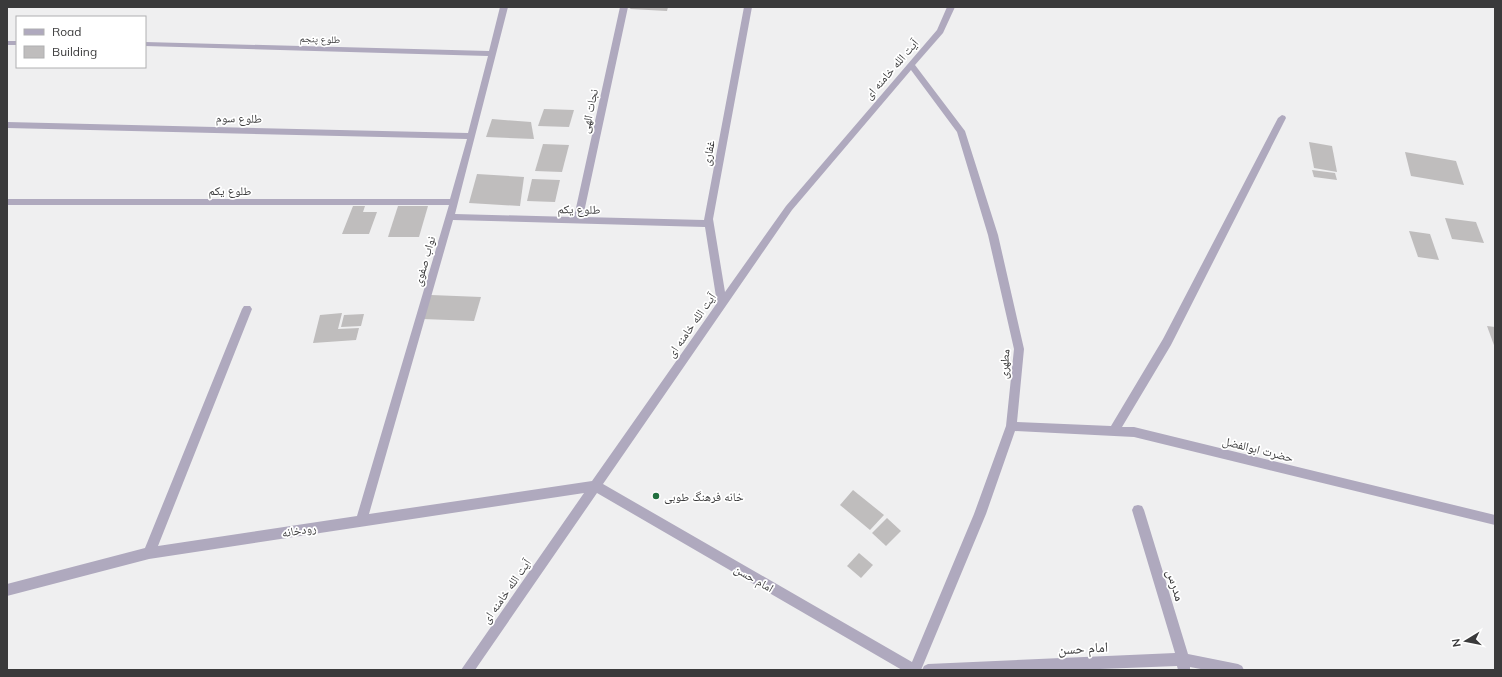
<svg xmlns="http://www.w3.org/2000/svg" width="1502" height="677" font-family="Mulish,'Noto Naskh Arabic',sans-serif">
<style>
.building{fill:#bfbdbd}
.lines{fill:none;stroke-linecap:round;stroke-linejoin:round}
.minor{fill:#afa9be;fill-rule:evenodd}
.poi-dot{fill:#216f3e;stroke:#fff;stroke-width:1.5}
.labels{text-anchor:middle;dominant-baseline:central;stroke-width:3.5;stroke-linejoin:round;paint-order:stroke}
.far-street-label{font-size:10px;fill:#3a3a3b;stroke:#fff}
.street-label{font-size:12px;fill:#3a3a3b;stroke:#fff}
.poi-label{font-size:12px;fill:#3a3a3b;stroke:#fff;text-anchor:start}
.near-street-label{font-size:14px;fill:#3a3a3b;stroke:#fff}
</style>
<rect width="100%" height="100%" fill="#efeff0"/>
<g class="building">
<polygon points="631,7 668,7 667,11 630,9"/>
<polygon points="544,109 574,110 569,127 538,126"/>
<polygon points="492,119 531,122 534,139 486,137"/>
<polygon points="1309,142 1332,146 1337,172 1314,168"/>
<polygon points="543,144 569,145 562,172 535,171"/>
<polygon points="1405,152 1456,161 1464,185 1411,176"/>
<polygon points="1312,170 1335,173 1337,180 1314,177"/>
<polygon points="477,174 524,177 520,206 469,203"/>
<polygon points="532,179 560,180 555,202 527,201"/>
<polygon points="353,206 365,206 363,212 377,212 369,234 342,234"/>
<polygon points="398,206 428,206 419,237 388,237"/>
<polygon points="1445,218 1476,222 1484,243 1452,239"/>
<polygon points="1409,231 1430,234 1439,260 1418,257"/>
<polygon points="431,295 481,297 474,321 423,319"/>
<polygon points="342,313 338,329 359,328 356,340 313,343 320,315"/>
<polygon points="364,314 361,326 341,327 344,315"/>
<polygon points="1487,326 1495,327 1495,348"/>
<polygon points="853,490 884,515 870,530 840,505"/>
<polygon points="887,518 901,531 886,546 872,533"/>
<polygon points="859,553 873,565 861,578 847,566"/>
</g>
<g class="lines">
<g class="minor">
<path d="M 500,7 L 508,7 L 455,214 L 574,217 L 620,7 L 628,7 L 583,217 L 704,220 L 744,7 L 752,7 L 713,219 L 725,292 L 786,206 L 937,30 L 947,7 L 955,7 L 943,33 L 915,65 L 965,131 L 998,235 L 1024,349 L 1017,422 L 1111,426 L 1163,339 L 1278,118 L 1282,115 L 1285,116 L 1286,118 L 1171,345 L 1122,427 L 1134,427 L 1495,515 L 1495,525 L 1134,437 L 1015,431 L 986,514 L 921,670 L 902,670 L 597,493 L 475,670 L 461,670 L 584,493 L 149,559 L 7,596 L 7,584 L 145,548 L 242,309 L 244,306 L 250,306 L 252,309 L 158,546 L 357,516 L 449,205 L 7,205 L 7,199 L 450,199 L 467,139 L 7,128 L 7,122 L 468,133 L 488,56 L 145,46 L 145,42 L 489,51 ZM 911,70 L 957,132 L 988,235 L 1014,349 L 1006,426 L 974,514 L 912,662 L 603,484 L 792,210 ZM 453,220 L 705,227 L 717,303 L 592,481 L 369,514 Z"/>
<rect x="7" y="41" width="10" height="4"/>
<polygon points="1138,505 1142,506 1144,510 1188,654 1238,664 1242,666 1244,670 1206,670 1190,667 1190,670 1178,670 1177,666 1075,670 922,670 924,666 928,664 1175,653 1132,510 1134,506"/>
</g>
</g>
<circle class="poi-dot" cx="656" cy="496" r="4"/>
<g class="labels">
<g class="far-street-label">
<text transform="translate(320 39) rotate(2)">طلوع پنجم</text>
</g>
<g class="street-label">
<text transform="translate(891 69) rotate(-49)">آیت الله خامنه ای</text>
<text transform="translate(589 111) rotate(-78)">نجات الهی</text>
<text transform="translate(239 118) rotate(1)">طلوع سوم</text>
<text transform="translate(708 153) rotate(-79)">غفاری</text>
<text x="230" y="190">طلوع یکم</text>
<text transform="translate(579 209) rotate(1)">طلوع یکم</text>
<text transform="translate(424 261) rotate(-74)">نواب صفوی</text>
<text transform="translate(691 325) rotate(-55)">آیت الله خامنه ای</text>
<text transform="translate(1004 364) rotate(-86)">مطهری</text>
<text transform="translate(1258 449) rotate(14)">حضرت ابوالفضل</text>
<text transform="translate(299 530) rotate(-9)">رودخانه</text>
<text transform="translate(754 578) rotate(30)">امام حسن</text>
<text transform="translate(506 591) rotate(-55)">آیت الله خامنه ای</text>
</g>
<g class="poi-label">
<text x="664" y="496">خانه فرهنگ طوبی</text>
</g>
<g class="near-street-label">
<text transform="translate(1176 585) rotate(73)">مدرس</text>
<text transform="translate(1083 648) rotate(-3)">امام حسن</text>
</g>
</g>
<rect width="1502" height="677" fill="none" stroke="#3a3a3b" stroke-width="16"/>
<rect x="16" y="16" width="130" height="52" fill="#ffffff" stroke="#b0b0b1"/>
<rect x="24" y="29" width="20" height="6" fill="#afa9be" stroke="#b0b0b1"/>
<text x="52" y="36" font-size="12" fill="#3a3a3b">Road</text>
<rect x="24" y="46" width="20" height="12" fill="#bfbdbd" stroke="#b0b0b1"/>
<text x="52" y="56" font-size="12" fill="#3a3a3b">Building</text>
<g transform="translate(1466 641) rotate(260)" stroke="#ffffff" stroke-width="3" paint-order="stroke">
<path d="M0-3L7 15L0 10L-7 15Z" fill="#3a3a3b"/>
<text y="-6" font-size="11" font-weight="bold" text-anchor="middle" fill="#3a3a3b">N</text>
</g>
</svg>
